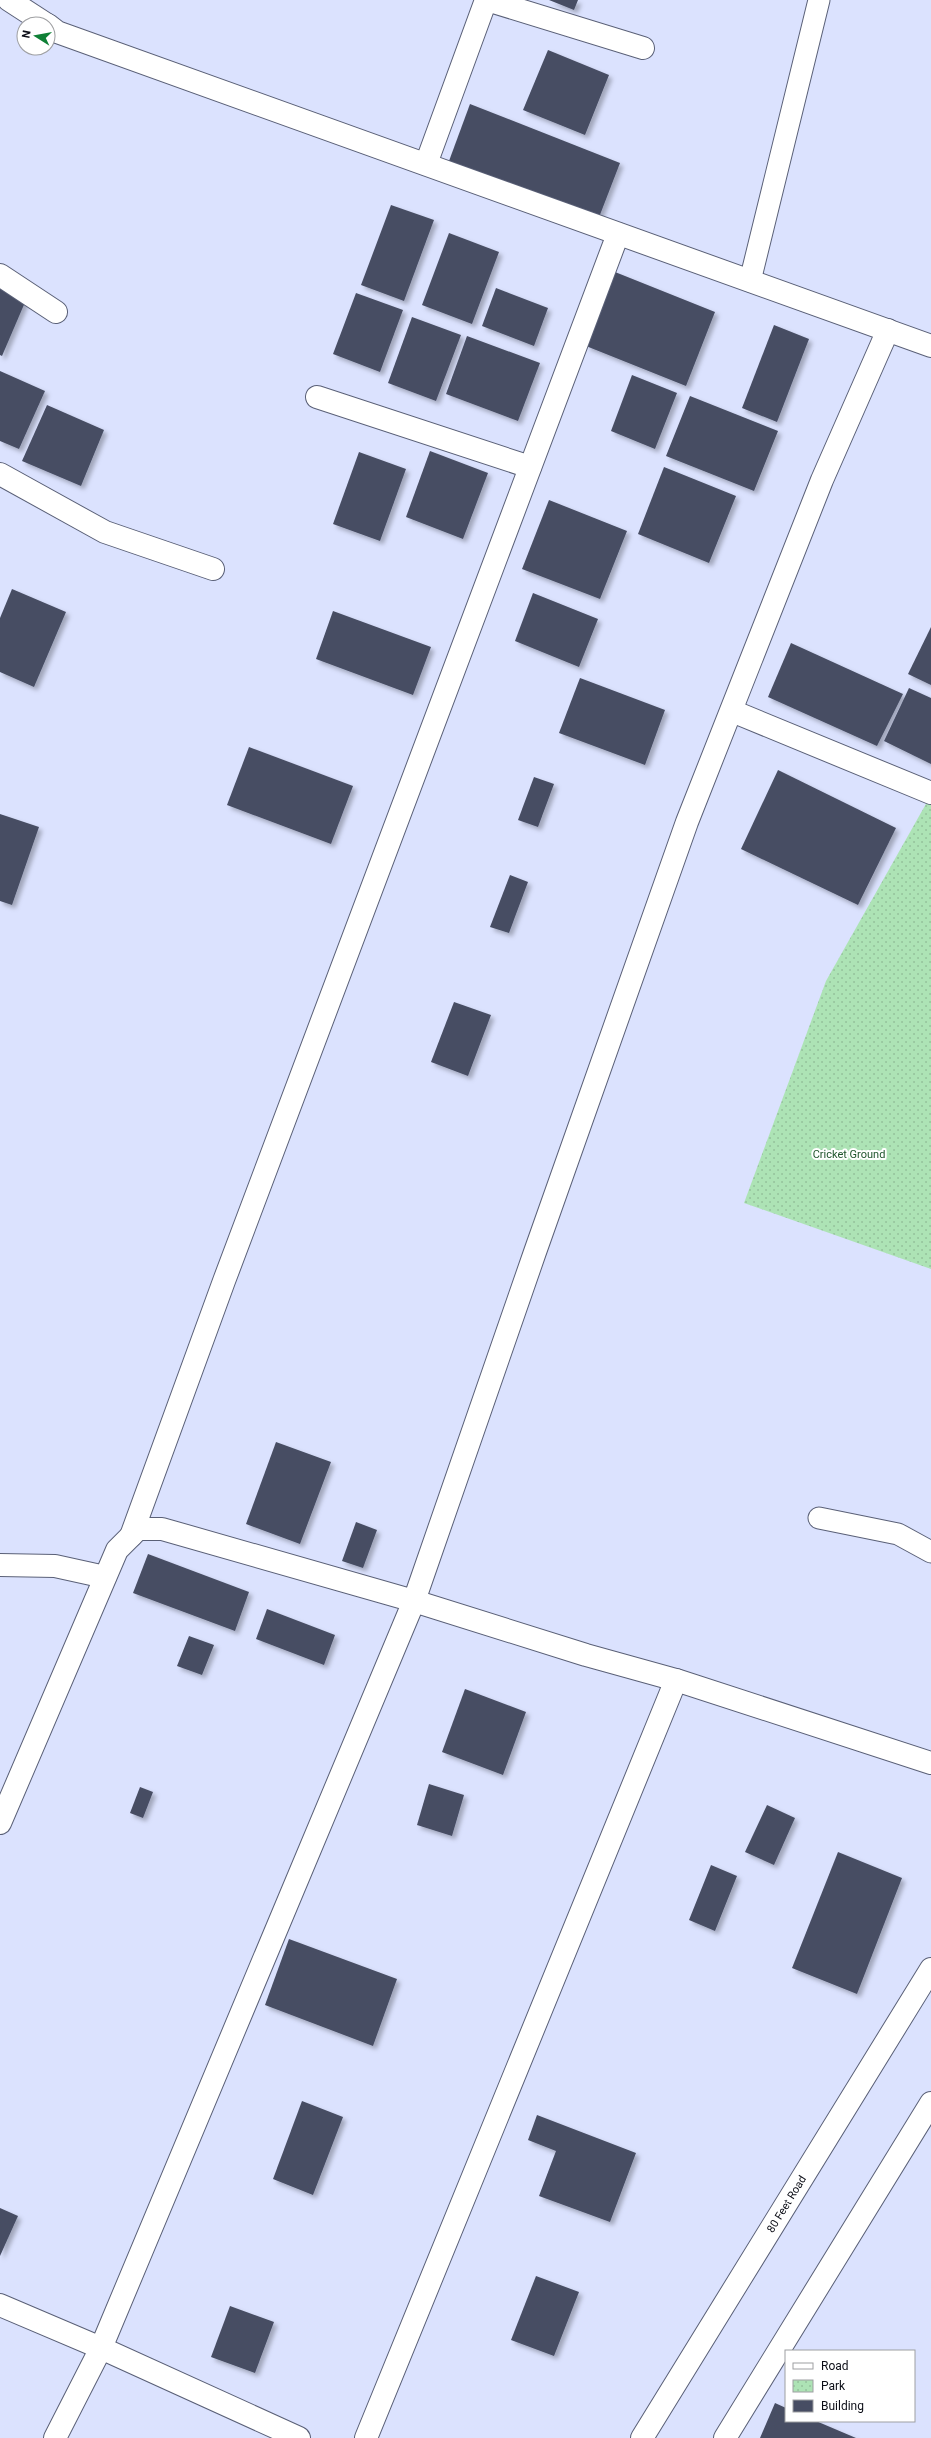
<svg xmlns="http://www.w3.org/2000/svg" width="931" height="2438" font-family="Roboto,sans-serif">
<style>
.park{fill:url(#park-dots)}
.building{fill:#474d63;filter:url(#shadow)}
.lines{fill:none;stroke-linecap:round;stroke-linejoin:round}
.service-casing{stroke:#5a6077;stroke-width:23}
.minor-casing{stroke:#5a6077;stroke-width:24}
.tertiary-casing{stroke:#5a6077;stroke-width:24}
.secondary-casing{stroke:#5a6077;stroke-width:24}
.service{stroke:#fff;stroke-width:21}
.minor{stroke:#fff;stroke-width:22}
.tertiary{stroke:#fff;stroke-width:22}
.secondary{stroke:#fff;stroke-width:22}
.labels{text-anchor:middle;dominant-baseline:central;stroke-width:4;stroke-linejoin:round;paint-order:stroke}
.park-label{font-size:11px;fill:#1e542b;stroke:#fff}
.street-label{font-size:11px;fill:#0c0e17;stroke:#fff}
</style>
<defs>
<pattern id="park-dots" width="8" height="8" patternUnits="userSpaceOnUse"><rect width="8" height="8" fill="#ade3b5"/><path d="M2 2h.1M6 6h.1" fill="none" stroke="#94c29b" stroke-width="1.8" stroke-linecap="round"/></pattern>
<filter id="shadow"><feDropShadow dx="3.5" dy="3.5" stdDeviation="2" flood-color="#0004"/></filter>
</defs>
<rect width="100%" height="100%" fill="#dbe2fe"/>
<polygon class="park" points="931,795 931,1269 744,1203 826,981"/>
<g class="building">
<polygon points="549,0 578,0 574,10"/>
<polygon points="548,50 609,75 585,135 523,110"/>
<polygon points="470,104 620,163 598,220 449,161"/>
<polygon points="391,205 434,220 404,301 361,285"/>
<polygon points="449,233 499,252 472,324 422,305"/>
<polygon points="615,272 715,312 686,386 586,346"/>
<polygon points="0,288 26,300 2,356 0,355"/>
<polygon points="496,288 548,308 534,346 482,326"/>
<polygon points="356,293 403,310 380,372 333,354"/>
<polygon points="412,317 461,335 436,401 388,383"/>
<polygon points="774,325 809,339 777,422 742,408"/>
<polygon points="467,336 540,363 518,421 446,394"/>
<polygon points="0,371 45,391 19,449 0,441"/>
<polygon points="632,375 677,393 655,449 611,431"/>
<polygon points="690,396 778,431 754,491 666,456"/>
<polygon points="47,405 104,430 81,486 22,461"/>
<polygon points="430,451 488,473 463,539 406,517"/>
<polygon points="359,452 406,469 380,541 333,524"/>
<polygon points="664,467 736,496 709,563 638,534"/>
<polygon points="549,500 627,531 600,599 522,569"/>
<polygon points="12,589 66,612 34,687 0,672 0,618"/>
<polygon points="533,593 598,619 579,667 515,641"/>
<polygon points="333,611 431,647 413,695 316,659"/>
<polygon points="931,627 931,685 908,674"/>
<polygon points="791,643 903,694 877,746 768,697"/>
<polygon points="580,678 665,710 645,765 559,733"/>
<polygon points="909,688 931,698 931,764 884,741"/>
<polygon points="249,747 353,786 331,844 227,805"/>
<polygon points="778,770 896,828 858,905 741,849"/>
<polygon points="534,777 554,784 538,827 518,820"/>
<polygon points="0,814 39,827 12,905 0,901"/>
<polygon points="510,875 528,882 509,933 490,927"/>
<polygon points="454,1002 491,1015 468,1076 431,1062"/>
<polygon points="276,1442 331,1462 300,1544 246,1524"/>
<polygon points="356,1522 377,1530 363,1568 342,1561"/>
<polygon points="148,1554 249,1592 235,1631 133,1593"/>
<polygon points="267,1609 335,1635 324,1665 256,1639"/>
<polygon points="189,1636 214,1645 202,1675 177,1666"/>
<polygon points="465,1689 526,1712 503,1775 442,1752"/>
<polygon points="429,1784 464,1795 452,1836 417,1825"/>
<polygon points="140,1787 153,1792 143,1818 130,1813"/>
<polygon points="767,1805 795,1818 774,1865 745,1852"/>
<polygon points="838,1852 902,1878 857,1994 792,1968"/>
<polygon points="711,1865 737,1876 715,1931 689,1920"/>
<polygon points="289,1939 397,1979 373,2046 265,2005"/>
<polygon points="302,2101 343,2117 313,2195 273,2179"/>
<polygon points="537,2115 636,2153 610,2222 539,2196 556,2151 528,2140"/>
<polygon points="0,2208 18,2216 0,2256"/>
<polygon points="536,2276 579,2292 554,2356 511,2340"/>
<polygon points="230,2306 274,2322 255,2373 211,2357"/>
<polygon points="775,2403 786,2408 786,2421 816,2421 856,2438 760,2438"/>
</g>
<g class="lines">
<defs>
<g id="service">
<polyline points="750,281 819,0"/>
<polyline points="819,1518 898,1534 931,1552"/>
</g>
<g id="minor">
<polyline points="487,0 643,48"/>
<polyline points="426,164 486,0"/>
<polyline points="0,275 56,312"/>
<polyline points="317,397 530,467"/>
<polyline points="0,474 105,532 213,569"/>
<polyline points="732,711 931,793"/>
<polyline points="131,1536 224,1281 618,234"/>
<polyline points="0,1565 55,1566 105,1577"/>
<polyline points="676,1680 586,1655 414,1601 535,1252 687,822 822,480 888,330"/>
<polyline points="0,1823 117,1550 138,1529 162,1529 414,1601 101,2348 55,2438"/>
<polyline points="0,2305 101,2348 299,2438"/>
<polyline points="366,2438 676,1680 931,1763"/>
</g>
<g id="tertiary">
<polyline points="9,0 46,24"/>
<polyline points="48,25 57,32 931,346"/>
</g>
<g id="secondary">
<path id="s1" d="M 642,2438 L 931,1969"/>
<polyline points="725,2438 931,2103"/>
</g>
</defs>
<use href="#service" class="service-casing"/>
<use href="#minor" class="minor-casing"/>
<use href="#tertiary" class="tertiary-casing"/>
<use href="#secondary" class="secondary-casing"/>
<use href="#service" class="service"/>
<use href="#minor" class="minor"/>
<use href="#tertiary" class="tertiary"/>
<use href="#secondary" class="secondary"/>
</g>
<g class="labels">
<g class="park-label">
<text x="849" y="1154">Cricket Ground</text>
</g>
<g class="street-label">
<text stroke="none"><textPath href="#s1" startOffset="275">80 Feet Road</textPath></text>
</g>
</g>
<rect x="785" y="2350" width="130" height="72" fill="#ffffff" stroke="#9e9fa2"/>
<rect x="793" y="2363" width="20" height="6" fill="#ffffff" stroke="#9e9fa2"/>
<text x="821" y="2370" font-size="12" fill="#0c0e17">Road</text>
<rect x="793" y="2380" width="20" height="12" fill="url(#park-dots)" stroke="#9e9fa2"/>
<text x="821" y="2390" font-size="12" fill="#0c0e17">Park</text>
<rect x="793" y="2400" width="20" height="12" fill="#474d63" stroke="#9e9fa2"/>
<text x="821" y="2410" font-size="12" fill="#0c0e17">Building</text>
<g transform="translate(36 36) rotate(281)"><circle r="19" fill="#ffffff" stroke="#9e9fa2"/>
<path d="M0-3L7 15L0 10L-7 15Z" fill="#0f8036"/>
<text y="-6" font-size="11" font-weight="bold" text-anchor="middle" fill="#0c0e17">N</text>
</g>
</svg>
